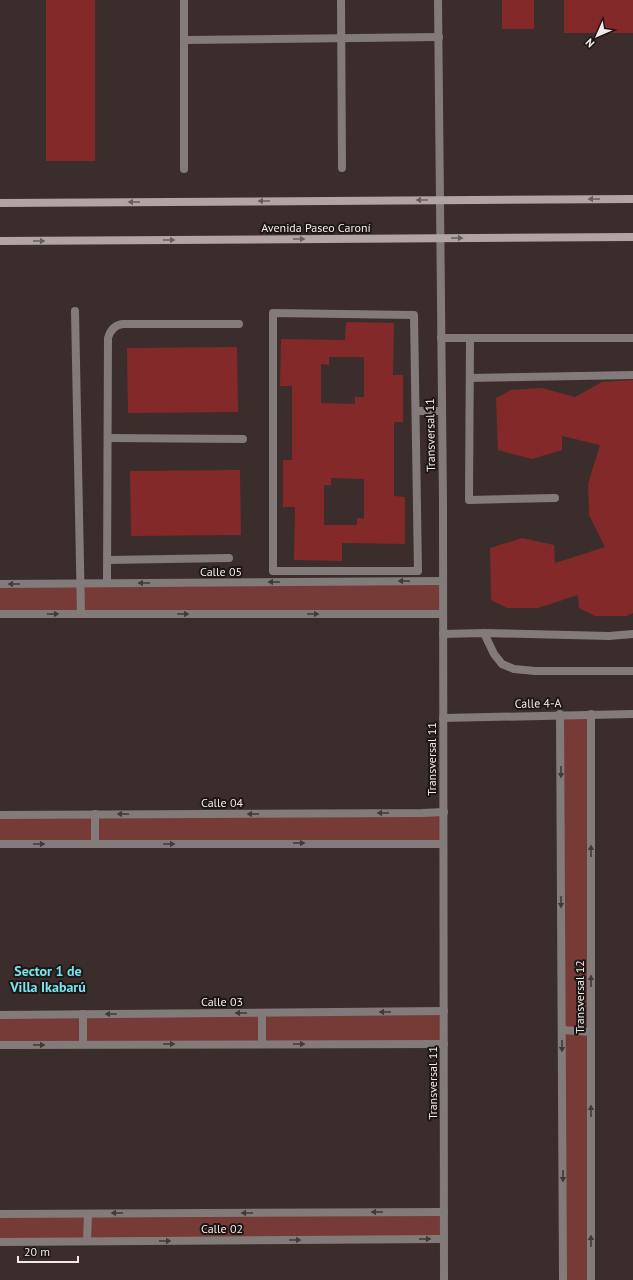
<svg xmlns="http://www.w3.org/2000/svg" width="633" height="1280" font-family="'PT Sans',sans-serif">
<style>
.green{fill:#763a37}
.building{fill:#84292a;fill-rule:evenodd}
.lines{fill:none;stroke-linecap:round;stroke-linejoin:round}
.lane{stroke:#827b7a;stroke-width:8}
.street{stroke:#827b7a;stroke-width:8}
.secondary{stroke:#b0a5a4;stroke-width:8}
.oneway{fill:#665e5d}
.oneway2{fill:#403a39}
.labels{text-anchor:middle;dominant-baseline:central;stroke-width:4;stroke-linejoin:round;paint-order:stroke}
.street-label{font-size:12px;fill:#f2eae9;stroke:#1d1716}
.quarter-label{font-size:14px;font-weight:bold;fill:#79e4ef;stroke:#1d1716}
</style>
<rect width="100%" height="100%" fill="#3a2d2c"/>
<g class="green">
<polygon points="443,581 443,614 0,614 0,584"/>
<polygon points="590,713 591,1280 563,1280 560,714"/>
<polygon points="443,813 443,843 0,844 0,815"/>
<polygon points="444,1012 444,1043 0,1045 0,1015"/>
<polygon points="444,1212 444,1239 0,1242 0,1214"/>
</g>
<g class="building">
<rect x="46" y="0" width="49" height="161"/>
<rect x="502" y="0" width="32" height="29"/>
<rect x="564" y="0" width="69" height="33"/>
<path d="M 346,322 L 394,323 L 393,375 L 403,375 L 403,422 L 394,422 L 394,496 L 405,497 L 405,544 L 342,543 L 342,561 L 294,560 L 295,507 L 283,507 L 283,460 L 292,460 L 292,386 L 280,386 L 281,339 L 345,340 ZM 329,357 L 364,357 L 364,397 L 355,397 L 355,404 L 321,403 L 321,364 L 329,365 ZM 331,478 L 364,479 L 364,519 L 357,518 L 357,525 L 324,525 L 324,485 L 331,485 Z"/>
<polygon points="237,347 238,412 128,413 127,348"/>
<polygon points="633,380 633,613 626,616 595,616 579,608 578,595 538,608 507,608 491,600 490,548 522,538 554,545 555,563 605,547 589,515 588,484 600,445 562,436 562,450 532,459 498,450 496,398 511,390 542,388 575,397 602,382"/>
<polygon points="240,470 241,535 131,536 130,471"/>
</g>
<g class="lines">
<g class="lane">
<polygon points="273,313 414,315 418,571 273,571"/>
<polyline points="441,338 633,338"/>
<polyline points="470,338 469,500 555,498"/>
<polyline points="470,378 633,375"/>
<polyline points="416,411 442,411"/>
<polyline points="108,438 243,439"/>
<polyline points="108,560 229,558"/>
<path d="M 107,583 L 108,338 C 110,331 114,325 123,324 L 239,324"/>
<polyline points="484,633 494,654 502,664 514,669 535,671 633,671"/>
<polyline points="443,634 484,633 609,636 633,634"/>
</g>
<g class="street">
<polyline points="184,0 184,169"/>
<polyline points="341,0 342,168"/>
<polyline points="438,0 443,503 444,1280"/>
<polyline points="184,40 439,37"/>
<polyline points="75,311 81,614"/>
<polyline points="0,584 443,581"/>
<polyline points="0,614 443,614"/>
<polyline points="560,714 563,1280"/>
<polyline points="591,714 591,1280"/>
<polyline points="443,718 633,714"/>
<polyline points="95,814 95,844"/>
<polyline points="0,815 422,813 444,812"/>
<polyline points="0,844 443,844"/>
<polyline points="262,1013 262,1044"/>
<polyline points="83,1014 83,1044"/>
<polyline points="0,1015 444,1011"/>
<polyline points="562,1030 591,1032"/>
<polyline points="0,1045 444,1044"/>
<polyline points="0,1214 444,1212"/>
<polyline points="87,1241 88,1214"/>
<polyline points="0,1242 444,1239"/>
</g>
<g class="secondary">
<polyline points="0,203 633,199"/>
<polyline points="0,241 633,237"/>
</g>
</g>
<defs><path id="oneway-solid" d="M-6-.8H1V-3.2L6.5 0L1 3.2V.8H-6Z"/></defs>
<g class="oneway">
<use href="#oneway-solid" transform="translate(594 199) rotate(180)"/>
<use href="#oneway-solid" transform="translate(422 200) rotate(180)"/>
<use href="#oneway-solid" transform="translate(264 201) rotate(180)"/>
<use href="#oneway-solid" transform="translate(134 202) rotate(180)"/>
<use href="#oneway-solid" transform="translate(457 238)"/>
<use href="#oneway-solid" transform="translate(299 239)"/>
<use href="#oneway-solid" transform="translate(169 240)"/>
<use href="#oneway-solid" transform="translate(39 241)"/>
</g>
<g class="oneway2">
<use href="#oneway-solid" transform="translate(404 581) rotate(180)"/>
<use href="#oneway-solid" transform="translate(274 582) rotate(180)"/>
<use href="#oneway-solid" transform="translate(144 583) rotate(180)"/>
<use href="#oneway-solid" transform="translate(14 584) rotate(180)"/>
<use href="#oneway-solid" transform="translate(53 614)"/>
<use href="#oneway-solid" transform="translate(183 614)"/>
<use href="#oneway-solid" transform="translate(313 614)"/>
<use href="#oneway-solid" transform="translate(561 772) rotate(90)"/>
<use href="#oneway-solid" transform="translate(383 813) rotate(180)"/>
<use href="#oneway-solid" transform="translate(123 814) rotate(180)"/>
<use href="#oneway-solid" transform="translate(253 814) rotate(180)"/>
<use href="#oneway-solid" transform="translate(299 843)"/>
<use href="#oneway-solid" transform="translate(39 844)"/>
<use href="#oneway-solid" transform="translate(169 844)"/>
<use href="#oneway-solid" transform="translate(591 851) rotate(-90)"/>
<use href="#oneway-solid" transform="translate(561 902) rotate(90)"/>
<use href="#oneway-solid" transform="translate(591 981) rotate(-90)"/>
<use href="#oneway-solid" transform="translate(385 1012) rotate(180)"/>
<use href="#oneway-solid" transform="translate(241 1013) rotate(180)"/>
<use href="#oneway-solid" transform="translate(111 1014) rotate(180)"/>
<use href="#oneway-solid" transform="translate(169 1044)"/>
<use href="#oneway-solid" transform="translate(299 1044)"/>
<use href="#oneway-solid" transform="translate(39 1045)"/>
<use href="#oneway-solid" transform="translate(562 1046) rotate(90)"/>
<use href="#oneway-solid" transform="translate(591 1111) rotate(-90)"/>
<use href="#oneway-solid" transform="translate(563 1176) rotate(90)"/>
<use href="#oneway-solid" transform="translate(377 1212) rotate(180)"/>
<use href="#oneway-solid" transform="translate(117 1213) rotate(180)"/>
<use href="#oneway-solid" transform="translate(247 1213) rotate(180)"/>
<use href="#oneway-solid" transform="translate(425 1239)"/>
<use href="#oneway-solid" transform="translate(295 1240)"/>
<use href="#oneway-solid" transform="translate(165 1241)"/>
<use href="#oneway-solid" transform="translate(591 1241) rotate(-90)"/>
</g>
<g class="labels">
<g class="street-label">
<text x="316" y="227">Avenida Paseo Caroní</text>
<text transform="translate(430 435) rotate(-91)">Transversal 11</text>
<text x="221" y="571">Calle 05</text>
<text transform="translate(538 703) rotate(-1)">Calle 4-A</text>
<text transform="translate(431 759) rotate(-90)">Transversal 11</text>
<text x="222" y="802">Calle 04</text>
<text transform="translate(579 997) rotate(-90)">Transversal 12</text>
<text x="222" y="1001">Calle 03</text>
<text transform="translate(432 1083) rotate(-90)">Transversal 11</text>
<text x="222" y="1228">Calle 02</text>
</g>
<g class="quarter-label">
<text x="48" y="971">Sector 1 de<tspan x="48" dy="16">Villa Ikabarú</tspan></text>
</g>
</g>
<g transform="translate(597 36) rotate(225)" stroke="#1d1716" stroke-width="3" paint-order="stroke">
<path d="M0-3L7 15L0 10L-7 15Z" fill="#f2eae9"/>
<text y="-6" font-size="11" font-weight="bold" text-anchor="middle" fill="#f2eae9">N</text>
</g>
<path d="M18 1256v6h60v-6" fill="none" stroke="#f2eae9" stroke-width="2"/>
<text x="24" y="1256" font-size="12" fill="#f2eae9" stroke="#1d1716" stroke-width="3" paint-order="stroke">20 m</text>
</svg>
